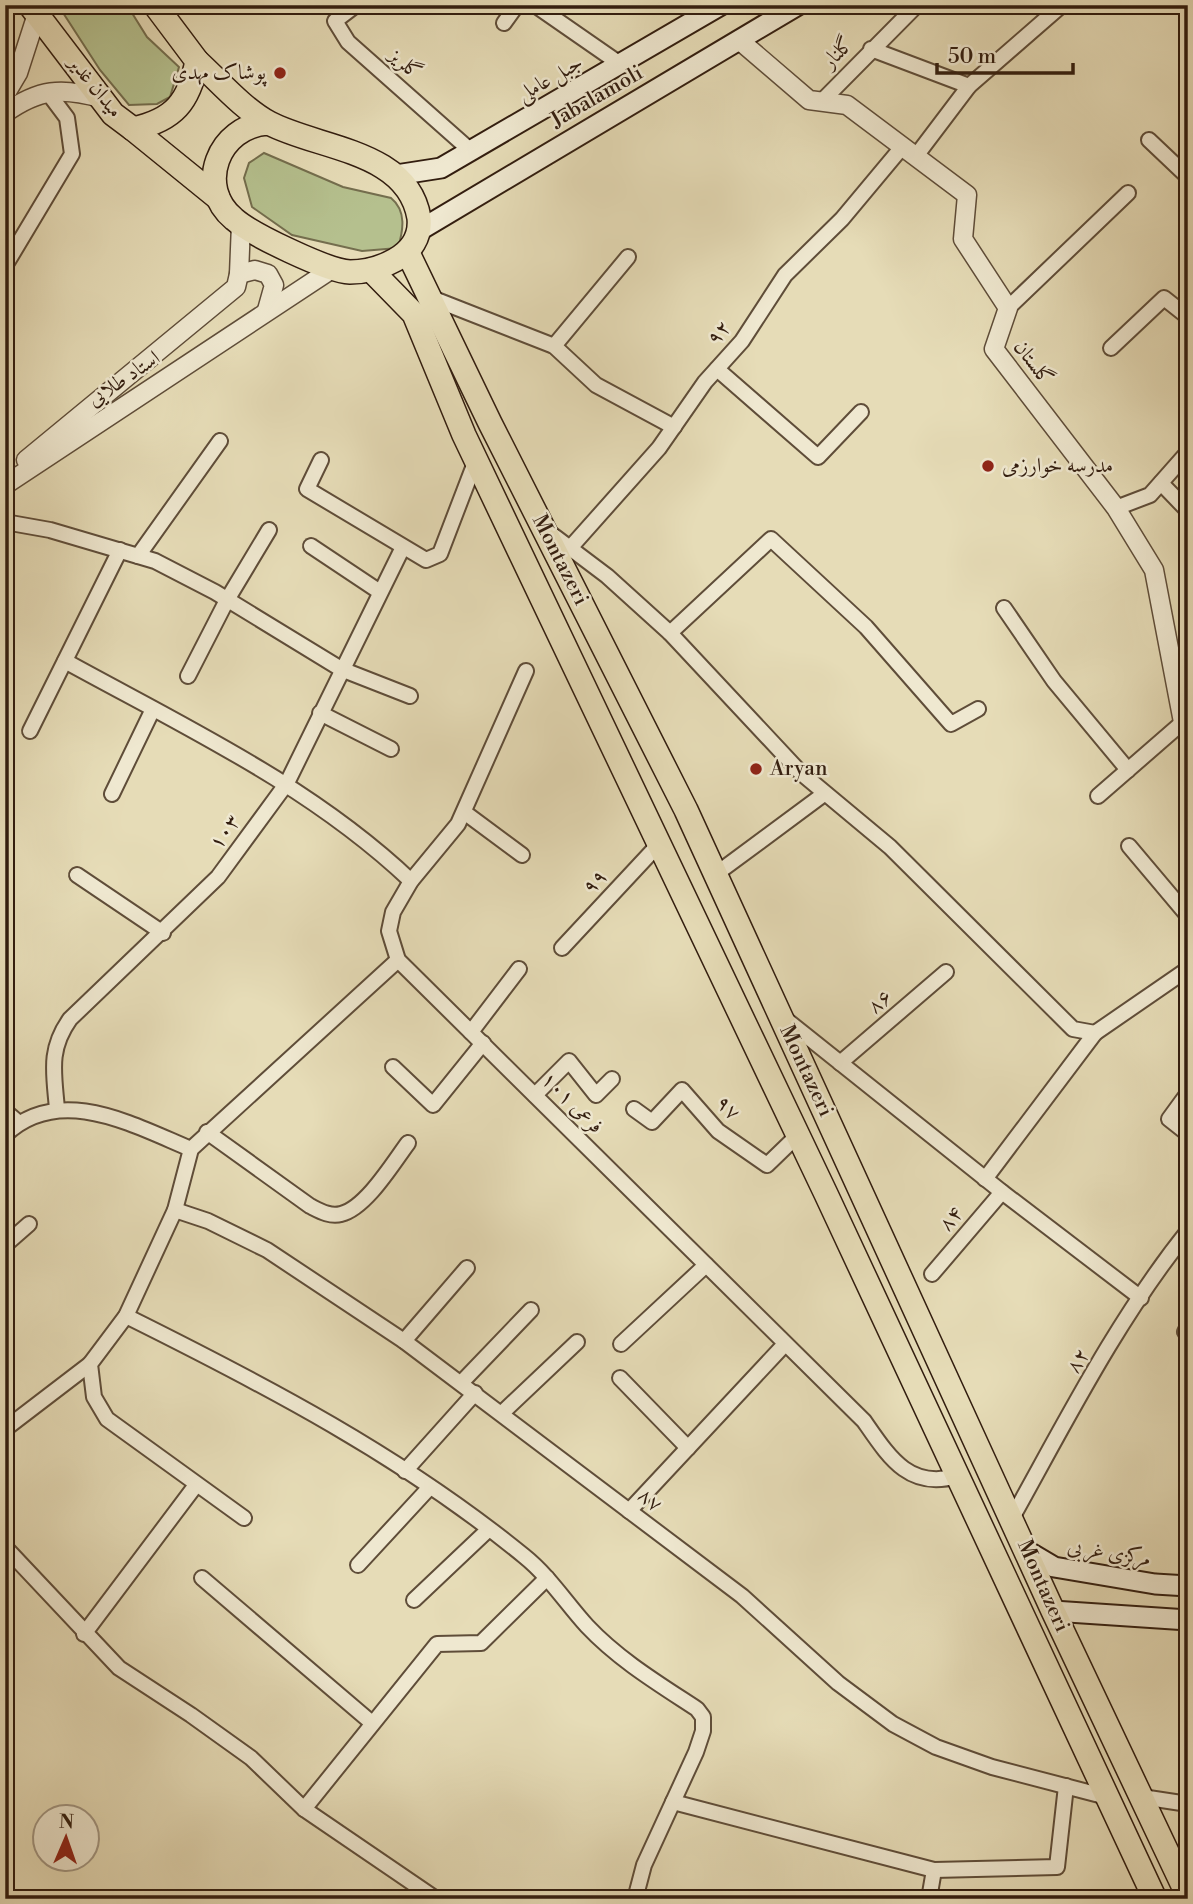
<svg xmlns="http://www.w3.org/2000/svg" width="1193" height="1904" font-family="'Libre Bodoni',Amiri,serif">
<style>
.green{fill:#b5c08e;stroke:#746e4e;stroke-width:2}
.lines{fill:none;stroke-linecap:round;stroke-linejoin:round}
.minor-casing{stroke:#5f4d39;stroke-width:18}
.tertiary-casing{stroke:#5f4d39;stroke-width:21}
.secondary-casing{stroke:#321d0f;stroke-width:23}
.primary-casing{stroke:#321d0f;stroke-width:26}
.minor{stroke:#efe8d0;stroke-width:14}
.tertiary{stroke:#efe8d0;stroke-width:18}
.secondary{stroke:#efe8d0;stroke-width:19}
.primary{stroke:#e6dcb7;stroke-width:23}
.poi-dot{fill:#8f2418;stroke:#efe8d0;stroke-width:2.5}
.labels{text-anchor:middle;dominant-baseline:central;stroke-width:5;stroke-linejoin:round;paint-order:stroke}
.street-label{font-size:21px;fill:#321d0f;stroke:#efe8d0}
.poi-label{font-size:21px;fill:#321d0f;stroke:#efe8d0;text-anchor:start}
</style>
<rect width="100%" height="100%" fill="#e6dcb7"/>
<filter id="stains"><feTurbulence type="fractalNoise" baseFrequency=".00286" numOctaves="4"/><feColorMatrix values="0 0 0 0 .2 0 0 0 0 .09 0 0 0 0 .02 0 0 0 .5 -.17"/></filter>
<radialGradient id="worn" r=".72"><stop offset=".6" stop-color="#630" stop-opacity="0"/><stop offset="1" stop-color="#630" stop-opacity=".3"/></radialGradient>
<g class="green">
<polygon points="58,5 127,5 147,37 179,67 170,97 157,104 129,105 100,70"/>
<path d="M 264,153 L 343,187 L 391,198 C 407,211 403,231 398,248 L 362,251 L 292,235 L 252,207 L 244,178 L 249,163 Z"/>
</g>
<g class="lines">
<defs>
<g id="minor">
<polyline points="356,5 335,21 348,42 471,151"/>
<polyline points="535,5 620,64"/>
<polyline points="504,23 517,5"/>
<polyline points="871,49 969,86"/>
<polyline points="821,102 917,5"/>
<polyline points="1149,140 1188,177"/>
<polyline points="916,156 969,86 1062,5"/>
<polyline points="5,266 72,154 67,118 49,94"/>
<polyline points="429,297 554,346 596,385 674,427"/>
<polyline points="1008,308 1128,193"/>
<polyline points="554,346 628,257"/>
<polyline points="1111,348 1164,298 1188,317"/>
<polyline points="717,369 818,457 861,412"/>
<polyline points="321,460 307,489 426,560 440,554 476,460"/>
<polyline points="1161,483 1188,511"/>
<polyline points="1116,508 1150,495 1188,452"/>
<polyline points="5,522 50,530 155,561 215,592 341,669 410,696"/>
<polyline points="550,533 607,576 670,633 800,772 890,847 1073,1029 1095,1033 1188,969"/>
<polyline points="311,546 380,592"/>
<polyline points="570,548 659,448 705,382 742,341 785,275 842,219 903,146"/>
<polyline points="138,556 220,441"/>
<polyline points="1004,608 1054,681 1128,770"/>
<polyline points="670,633 771,539 866,627 951,724 978,709"/>
<path d="M 65,661 C 185,727 311,786 411,881"/>
<path d="M 526,671 L 458,824 L 411,881 L 393,912 L 389,931 L 398,960 L 864,1421 C 889,1457 909,1490 957,1476"/>
<polyline points="188,676 227,600 269,530"/>
<polyline points="320,713 391,749"/>
<polyline points="30,731 120,550"/>
<polyline points="112,794 153,709"/>
<polyline points="1098,796 1183,722"/>
<polyline points="464,812 522,855"/>
<polyline points="1129,846 1188,916"/>
<polyline points="716,874 824,794"/>
<polyline points="77,875 163,933"/>
<polyline points="562,948 659,844"/>
<polyline points="784,1018 1002,1192 1141,1298"/>
<polyline points="471,1032 519,969"/>
<polyline points="840,1063 946,972"/>
<polyline points="393,1067 433,1105 483,1043"/>
<polyline points="1188,1093 1169,1119 1188,1134"/>
<polyline points="535,1095 569,1061 596,1095 612,1079"/>
<path d="M 57,1109 C 54,1073 48,1050 70,1019 L 218,877 L 287,783 L 403,547"/>
<polyline points="634,1109 652,1122 682,1090 718,1131 767,1165 798,1135"/>
<polyline points="5,1111 19,1123"/>
<path d="M 207,1132 L 310,1206 C 320,1211 330,1217 341,1214 C 366,1208 393,1163 408,1143"/>
<path d="M 5,1135 C 59,1083 133,1125 191,1149"/>
<polyline points="985,1179 1095,1033"/>
<polyline points="175,1210 208,1221 267,1250 404,1341 742,1596 838,1683 893,1724 936,1747 992,1767 1107,1797"/>
<polyline points="5,1245 29,1224"/>
<polyline points="932,1274 1002,1192"/>
<path d="M 126,1316 C 265,1385 403,1457 524,1556 C 549,1576 566,1603 587,1626 C 619,1660 659,1684 697,1709 L 703,1717 L 703,1731 L 696,1752 L 644,1865 L 635,1899"/>
<polyline points="1185,1332 1188,1326"/>
<polyline points="404,1341 467,1268"/>
<polyline points="621,1344 706,1265"/>
<polyline points="620,1378 688,1448"/>
<polyline points="461,1383 531,1310"/>
<polyline points="502,1413 577,1342"/>
<polyline points="5,1429 90,1364"/>
<polyline points="405,1471 475,1393"/>
<polyline points="629,1511 785,1344"/>
<polyline points="244,1518 107,1419 94,1397 90,1364 126,1316 175,1210 191,1149 398,960"/>
<path d="M 1012,1518 C 1066,1421 1118,1318 1188,1231"/>
<polyline points="5,1547 119,1668 191,1715 251,1758 304,1809 436,1899"/>
<polyline points="358,1565 430,1487"/>
<polyline points="202,1578 372,1723"/>
<polyline points="414,1600 488,1530"/>
<polyline points="84,1634 196,1485"/>
<polyline points="1142,1797 1188,1804"/>
<polyline points="673,1802 934,1870 929,1899"/>
<polyline points="304,1809 437,1644 481,1643 547,1578"/>
<polyline points="934,1870 1057,1867 1066,1786"/>
</g>
<g id="tertiary">
<polyline points="739,40 809,100 847,105 967,195 963,239 1008,308 994,349 1116,508 1154,570 1183,722 1188,728"/>
<polyline points="5,95 18,73 37,14"/>
<path d="M 5,113 C 39,89 61,87 101,98"/>
<polyline points="239,274 255,270 268,274 274,285 267,310"/>
<polyline points="26,460 236,287 239,274 241,224"/>
<polyline points="5,485 335,267"/>
</g>
<g id="secondary">
<polyline points="396,175 441,168 721,5"/>
<polyline points="420,230 798,5"/>
<polyline points="1027,1551 1054,1567 1155,1584 1188,1586"/>
<polyline points="1053,1611 1188,1620"/>
</g>
<g id="primary">
<path d="M 30,5 L 113,114 L 133,129 C 174,120 189,102 197,61 L 155,5"/>
<path d="M 197,61 C 219,81 243,109 269,123 C 318,149 408,150 419,218 C 421,237 411,251 395,260 C 381,268 366,272 350,272 C 327,271 251,234 234,219 C 195,187 218,126 268,123"/>
<polyline points="133,129 218,198"/>
<polyline points="408,253 490,423 686,810 1053,1611 1188,1896"/>
<polyline points="371,270 414,314 464,435 826,1194 1155,1899"/>
</g>
</defs>
<use href="#minor" class="minor-casing"/>
<use href="#tertiary" class="tertiary-casing"/>
<use href="#secondary" class="secondary-casing"/>
<use href="#primary" class="primary-casing"/>
<use href="#minor" class="minor"/>
<use href="#tertiary" class="tertiary"/>
<use href="#secondary" class="secondary"/>
<use href="#primary" class="primary"/>
</g>
<g class="poi-dot">
<circle cx="280" cy="73" r="7"/>
<circle cx="988" cy="466" r="7"/>
<circle cx="756" cy="769" r="7"/>
</g>
<g class="labels">
<g class="street-label">
<text transform="translate(838 53) rotate(-46)">گلنار</text>
<text transform="translate(405 64) rotate(42)">گلریز</text>
<text transform="translate(550 79) rotate(-30)">جبل عاملی</text>
<text transform="translate(95 87) rotate(51)">میدان غدیر</text>
<text transform="translate(597 97) rotate(-30)">Jabalamoli</text>
<text transform="translate(719 333) rotate(-51)">۹۲</text>
<text transform="translate(1033 363) rotate(53)">گلستان</text>
<text transform="translate(124 379) rotate(-34)">استاد طلایی</text>
<text transform="translate(560 560) rotate(63)">Montazeri</text>
<text transform="translate(225 832) rotate(-54)">۱۰۳</text>
<text transform="translate(595 882) rotate(-47)">۹۹</text>
<text transform="translate(880 1002) rotate(-41)">۸۶</text>
<text transform="translate(806 1071) rotate(65)">Montazeri</text>
<text transform="translate(572 1103) rotate(45)">فرعی ۱۰۱</text>
<text transform="translate(728 1108) rotate(45)">۹۷</text>
<text transform="translate(951 1219) rotate(-50)">۸۴</text>
<text transform="translate(1078 1361) rotate(-59)">۸۲</text>
<text transform="translate(650 1500) rotate(38)">۸۷</text>
<text transform="translate(1109 1553) rotate(9)">مرکزی غربی</text>
<text transform="translate(1043 1586) rotate(66)">Montazeri</text>
</g>
<g class="poi-label">
<text x="266" y="73" text-anchor="end">پوشاک مهدی</text>
<text x="1002" y="466">مدرسه خوارزمی</text>
<text x="770" y="769">Aryan</text>
</g>
</g>
<rect width="1193" height="1904" fill="none" stroke="#e6dcb7" stroke-width="28"/>
<rect x="7" y="7" width="1179" height="1890" fill="none" stroke="#321d0f" stroke-width="3.5"/>
<rect x="14" y="14" width="1165" height="1876" fill="none" stroke="#321d0f" stroke-width="2"/>
<g transform="translate(66 1838) rotate(2)"><circle r="33" fill="#efe8d0" stroke="#a39783" stroke-width="2"/>
<path d="M0-5L12 26L0 18L-12 26Z" fill="#8f2418"/>
<text y="-10" font-size="19" font-weight="bold" text-anchor="middle" fill="#321d0f">N</text>
</g>
<path d="M937 63v10h136v-10" fill="none" stroke="#321d0f" stroke-width="3.5"/>
<text x="948" y="63" font-size="21" fill="#321d0f" stroke="#efe8d0" stroke-width="5" paint-order="stroke">50 m</text>
<rect width="100%" height="100%" filter="url(#stains)"/>
<rect width="100%" height="100%" fill="url(#worn)"/>
</svg>
